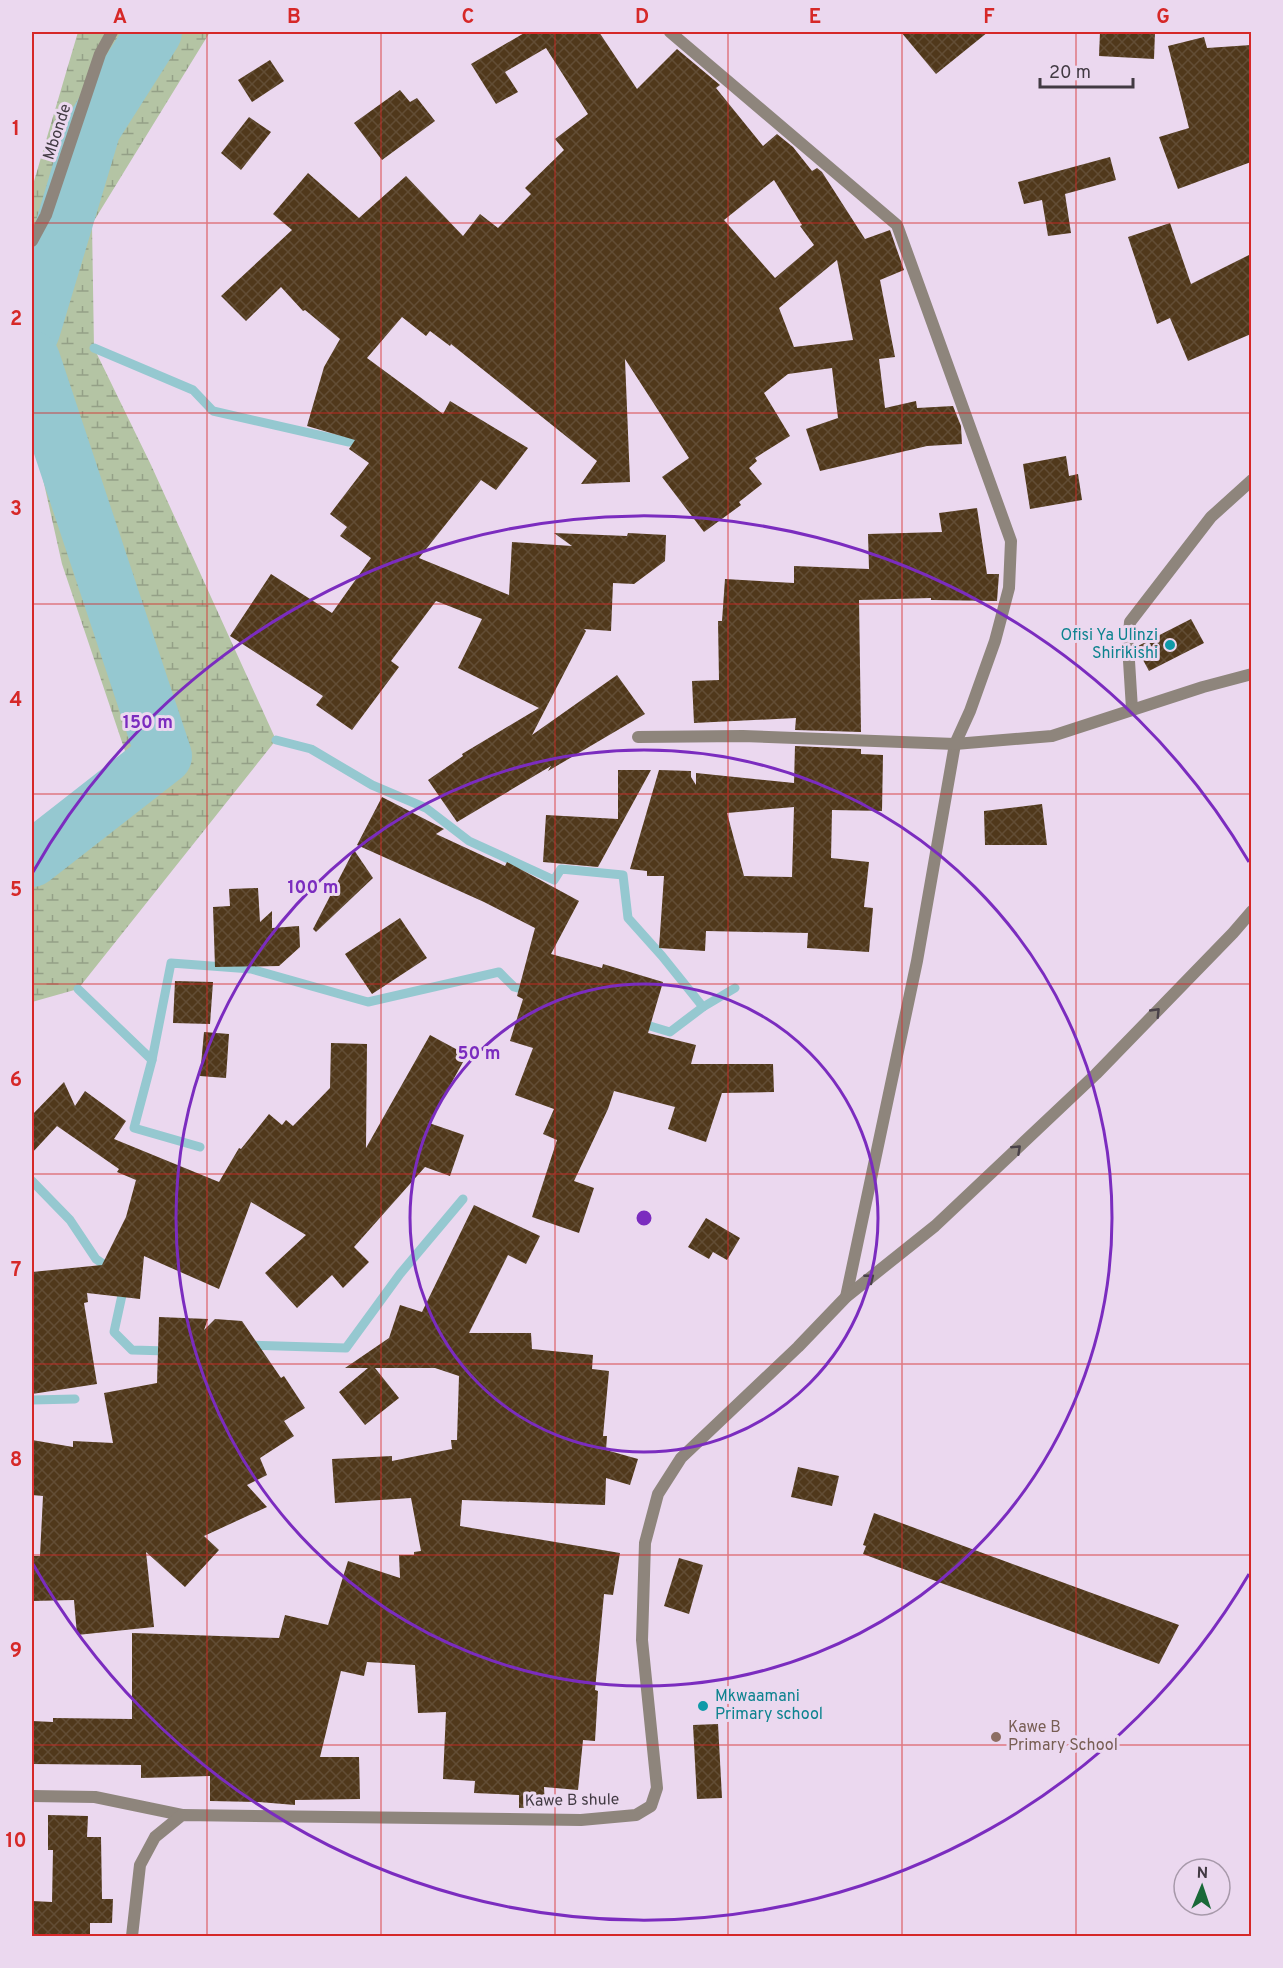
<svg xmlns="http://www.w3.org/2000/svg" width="1283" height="1968" font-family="Overpass,sans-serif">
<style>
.wetland{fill:url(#wetland-marsh)}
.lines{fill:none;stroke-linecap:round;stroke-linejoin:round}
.stream{stroke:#95c8d0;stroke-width:9}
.river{stroke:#95c8d0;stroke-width:56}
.building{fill:url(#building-cross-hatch);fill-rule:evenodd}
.minor{stroke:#8e857c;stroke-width:12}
.oneway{stroke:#4a4249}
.grid{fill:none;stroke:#d62828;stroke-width:1.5;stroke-opacity:0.55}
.ring{fill:none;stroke:#7b2cbf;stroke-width:3}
.culture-dot{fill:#0f9aa8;stroke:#ebd8ef;stroke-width:2}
.education-dot{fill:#8d6e63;stroke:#ebd8ef;stroke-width:2}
.labels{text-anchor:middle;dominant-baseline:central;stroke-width:6;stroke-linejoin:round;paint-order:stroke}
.street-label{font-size:16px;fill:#423a43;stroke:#ebd8ef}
.culture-label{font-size:16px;fill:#0d838f;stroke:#ebd8ef;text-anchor:end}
.education-label{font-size:16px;fill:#785e54;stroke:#ebd8ef;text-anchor:start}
.centre{fill:#7b2cbf;stroke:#ebd8ef;stroke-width:3}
.ring-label{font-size:18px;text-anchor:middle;font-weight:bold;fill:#7b2cbf;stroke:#ebd8ef;stroke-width:6;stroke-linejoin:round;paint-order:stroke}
.neatline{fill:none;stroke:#d62828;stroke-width:2}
.grid-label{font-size:20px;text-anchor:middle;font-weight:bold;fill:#d62828}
</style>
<defs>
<pattern id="wetland-marsh" width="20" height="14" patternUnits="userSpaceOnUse" patternTransform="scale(1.5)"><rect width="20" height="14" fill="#b4c4a4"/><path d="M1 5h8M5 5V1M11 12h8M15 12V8" fill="none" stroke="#94a087"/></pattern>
<pattern id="building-cross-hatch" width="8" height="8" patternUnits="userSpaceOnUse" patternTransform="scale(1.5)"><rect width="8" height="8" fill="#50381b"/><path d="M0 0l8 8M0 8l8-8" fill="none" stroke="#624d35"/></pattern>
</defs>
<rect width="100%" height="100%" fill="#ebd8ef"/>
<polygon class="wetland" points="78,32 210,32 92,224 94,348 151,465 276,740 78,989 32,1002 32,849 126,754 62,564 32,430 32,188"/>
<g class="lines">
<g class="stream">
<polyline points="94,348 193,390 213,411 349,442 359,430"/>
<polyline points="276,740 311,749 372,785 426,808 469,841 554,880 561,869 623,875 628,918 662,956 703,1007 735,988"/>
<polyline points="78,989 152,1060 134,1128 200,1147"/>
<polyline points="640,1023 670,1032 703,1007"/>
<polyline points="152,1060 171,963 251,969 368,1002 499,972 514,987 529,991"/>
<polyline points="32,1181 70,1220 96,1259 112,1270"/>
<polyline points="124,1286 114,1332 132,1350 168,1351"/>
<polyline points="248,1345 346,1348 400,1274 463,1199"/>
<polyline points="32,1400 75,1399"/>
</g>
<g class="river">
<polyline points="32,331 93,128 154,32"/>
<polyline points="32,359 164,756 32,859"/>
</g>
</g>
<g class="building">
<path d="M 526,32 L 599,32 L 637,89 L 677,49 L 720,85 L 716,88 L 763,146 L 777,134 L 793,147 L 812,171 L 817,168 L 822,172 L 865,239 L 890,230 L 904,270 L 880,280 L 895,357 L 879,359 L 885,408 L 916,401 L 917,408 L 953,406 L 961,426 L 962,444 L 927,446 L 820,471 L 806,429 L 838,418 L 832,368 L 788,374 L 764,393 L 790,436 L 755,458 L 757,461 L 749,468 L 762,484 L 739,502 L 741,505 L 704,532 L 662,477 L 689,458 L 625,359 L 630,482 L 581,484 L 597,461 L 451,344 L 450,346 L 430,331 L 426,336 L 402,317 L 367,358 L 443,414 L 450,401 L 528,448 L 496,490 L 481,480 L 419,558 L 509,595 L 512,542 L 572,546 L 554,533 L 627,536 L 628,533 L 666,535 L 665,561 L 634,584 L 613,583 L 611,631 L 584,629 L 586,631 L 532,735 L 617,675 L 645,714 L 548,771 L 551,766 L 457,822 L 428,780 L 463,756 L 462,754 L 539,708 L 458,668 L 482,619 L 436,601 L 391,661 L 399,667 L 352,730 L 316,705 L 323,696 L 230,636 L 271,574 L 332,613 L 371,558 L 340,536 L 347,527 L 330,514 L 369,463 L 349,449 L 355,440 L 307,426 L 324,367 L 340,339 L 305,310 L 303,311 L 281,287 L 246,321 L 221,296 L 292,230 L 273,214 L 308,173 L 359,218 L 406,176 L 463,236 L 480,214 L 498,228 L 531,194 L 525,188 L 564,150 L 555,139 L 588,114 L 546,48 L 505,72 L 518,92 L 496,104 L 471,64 ZM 774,180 L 802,225 L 800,226 L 814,245 L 775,278 L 724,220 ZM 837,260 L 853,340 L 794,347 L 779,308 Z"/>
<polygon points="901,32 988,32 936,74"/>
<polygon points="1100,32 1155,32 1154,59 1099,56"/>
<polygon points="1204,37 1207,48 1251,45 1251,162 1178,189 1159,137 1189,128 1168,46"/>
<polygon points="270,60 284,81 252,102 238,80"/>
<polygon points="400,90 410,102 417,98 435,121 382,160 354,123"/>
<polygon points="249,117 271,132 241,170 221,153"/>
<polygon points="1110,157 1116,180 1065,194 1071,233 1048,236 1042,200 1024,204 1018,182"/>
<polygon points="1170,223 1191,284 1251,254 1251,334 1188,361 1170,318 1157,324 1128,237"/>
<polygon points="1066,456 1069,476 1078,474 1082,500 1030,509 1023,464"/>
<polygon points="977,508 987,574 999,574 997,601 931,600 931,598 859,600 861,732 795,730 796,718 694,723 692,681 719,680 718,621 722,621 725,579 794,583 794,566 869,569 868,534 942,532 939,513"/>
<polygon points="1191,619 1204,643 1149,671 1136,647"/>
<path d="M 795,746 L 861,749 L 861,754 L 883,755 L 882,811 L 832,810 L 831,858 L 869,862 L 864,907 L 873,908 L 869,952 L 807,948 L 808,933 L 706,931 L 705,951 L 659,948 L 664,876 L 647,876 L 647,871 L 630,869 L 659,770 L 691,771 L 691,777 L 696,785 L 696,773 L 794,783 ZM 794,807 L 792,877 L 744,876 L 727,813 Z"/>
<polygon points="618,770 651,770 598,867 543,862 546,815 618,819"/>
<polygon points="382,797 444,829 436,834 505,866 507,862 579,901 551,954 602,968 603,964 663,982 648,1033 696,1045 691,1064 773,1064 774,1092 722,1093 706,1142 668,1129 675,1107 614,1091 608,1109 574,1181 594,1188 579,1233 532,1217 557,1140 543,1134 554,1109 515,1095 533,1048 510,1041 523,999 517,996 535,928 484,902 357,845"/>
<polygon points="1042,804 1047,845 985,845 984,811"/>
<polygon points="354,850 373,878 316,932 313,929"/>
<polygon points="258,888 260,922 272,911 272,928 299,926 300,947 279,966 215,967 213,907 230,906 229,889"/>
<polygon points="400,918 427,958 372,994 345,954"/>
<polygon points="175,981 213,982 210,1024 173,1023"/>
<polygon points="204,1032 229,1034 226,1078 200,1076"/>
<polygon points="430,1035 467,1055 429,1123 464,1135 450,1176 425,1167 354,1247 369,1262 343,1288 332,1275 297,1308 265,1273 306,1235 251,1202 219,1289 144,1256 140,1299 87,1293 88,1302 84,1303 97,1384 32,1394 32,1272 102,1265 126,1217 136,1180 117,1172 119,1169 57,1126 32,1153 32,1115 64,1082 75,1106 85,1091 126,1121 114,1139 219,1182 239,1148 241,1149 269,1114 282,1125 286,1120 293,1126 330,1088 331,1043 367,1044 366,1148"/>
<polygon points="474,1205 540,1236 526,1264 508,1255 469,1333 531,1333 532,1349 593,1355 592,1369 609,1371 603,1436 607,1436 606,1450 638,1459 630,1485 606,1478 605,1505 462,1500 460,1526 620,1553 613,1595 604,1594 595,1690 598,1691 595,1741 583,1740 578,1790 544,1787 545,1807 519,1808 519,1795 474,1793 475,1781 443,1779 446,1712 418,1713 415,1665 367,1662 364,1676 341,1671 320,1757 359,1757 360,1799 295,1800 295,1805 259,1802 210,1801 210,1776 141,1778 141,1765 32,1764 32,1721 53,1722 53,1718 132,1719 132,1633 279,1638 285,1615 328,1625 348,1561 400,1578 399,1555 414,1555 414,1552 421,1551 411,1498 335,1503 332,1459 392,1456 392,1461 452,1449 451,1440 457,1440 459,1376 435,1368 375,1368 399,1398 365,1425 339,1392 368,1368 345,1368 389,1338 400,1305 422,1312"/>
<polygon points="706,1218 740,1238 727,1260 713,1252 709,1259 688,1247"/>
<polygon points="159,1317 208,1319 204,1330 215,1319 242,1321 281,1378 284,1376 305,1408 284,1421 294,1436 260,1458 267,1475 247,1485 267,1507 204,1536 219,1550 185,1587 146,1552 154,1627 77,1635 74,1600 32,1601 32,1556 40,1556 43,1496 32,1495 32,1440 73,1447 73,1441 113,1443 104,1393 157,1383"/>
<polygon points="798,1467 839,1476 832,1506 791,1497"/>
<polygon points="874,1513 1179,1625 1159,1664 863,1554 866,1546 863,1545"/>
<polygon points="679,1558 703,1565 689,1614 664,1606"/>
<polygon points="718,1724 722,1798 697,1799 693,1725"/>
<polygon points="48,1815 88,1816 87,1837 101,1837 102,1899 113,1899 112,1923 90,1923 90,1936 32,1936 32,1901 52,1902 53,1850 48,1850"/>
</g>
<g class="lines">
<g class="minor">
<polyline points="670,32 897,225 1011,541 1009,588 995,641 970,711 955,744 917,961 846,1297"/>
<polyline points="32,241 46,215 100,54 112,32"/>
<polyline points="1132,709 1128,645 1130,622 1211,517 1252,480"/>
<polyline points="638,737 743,736 955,744 1052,736 1203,687 1252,674"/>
<polyline points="32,1796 95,1797 182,1815"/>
<polyline points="132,1936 140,1865 155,1837 182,1815 581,1820 636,1815 651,1806 657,1788 642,1640 645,1543 658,1494 681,1458 798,1347 846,1297 935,1226 1096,1074 1233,933 1252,911"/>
</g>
</g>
<defs><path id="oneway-chevron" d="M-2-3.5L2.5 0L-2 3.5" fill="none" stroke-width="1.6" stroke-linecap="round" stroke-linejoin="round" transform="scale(1.5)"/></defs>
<g class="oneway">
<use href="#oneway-chevron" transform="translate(1156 1012) rotate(-46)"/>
<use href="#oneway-chevron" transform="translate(1017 1149) rotate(-43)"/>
<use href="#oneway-chevron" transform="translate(870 1278) rotate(-39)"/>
</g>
<path class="grid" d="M 207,32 L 207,1936M 381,32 L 381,1936M 555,32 L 555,1936M 728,32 L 728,1936M 902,32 L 902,1936M 1076,32 L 1076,1936M 32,223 L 1252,223M 32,413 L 1252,413M 32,604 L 1252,604M 32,794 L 1252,794M 32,984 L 1252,984M 32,1174 L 1252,1174M 32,1364 L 1252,1364M 32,1555 L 1252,1555M 32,1745 L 1252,1745"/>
<g class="ring">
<circle cx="644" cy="1218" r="234"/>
<circle cx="644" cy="1218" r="468"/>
<path d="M1249 1574A702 702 0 0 1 33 1564M33 872A702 702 0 0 1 1249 862"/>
</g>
<g class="culture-dot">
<circle cx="1170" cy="645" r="6"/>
<circle cx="703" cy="1706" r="6"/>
</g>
<circle class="education-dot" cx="996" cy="1737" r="6"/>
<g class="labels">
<g class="street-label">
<text transform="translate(58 132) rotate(-72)">Mbonde</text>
<text transform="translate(572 1801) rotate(-1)">Kawe B shule</text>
</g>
<g class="culture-label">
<text x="1158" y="636">Ofisi Ya Ulinzi<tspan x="1158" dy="18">Shirikishi</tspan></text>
<text x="715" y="1697" text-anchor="start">Mkwaamani<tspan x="715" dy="18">Primary school</tspan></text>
</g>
<g class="education-label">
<text x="1008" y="1728">Kawe B<tspan x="1008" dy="18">Primary School</tspan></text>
</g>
</g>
<circle cx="644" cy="1218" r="9" class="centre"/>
<g class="ring-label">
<text x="148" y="728">150 m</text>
<text x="313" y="893">100 m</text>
<text x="479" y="1059">50 m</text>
</g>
<rect width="1283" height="1968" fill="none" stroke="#ebd8ef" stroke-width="66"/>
<g transform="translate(1202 1887) rotate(2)"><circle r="28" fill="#ebd8ef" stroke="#a799aa" stroke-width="1.5"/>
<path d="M0-4.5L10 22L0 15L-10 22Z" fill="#1a6938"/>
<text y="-9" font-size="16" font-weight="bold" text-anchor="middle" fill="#423a43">N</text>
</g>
<path d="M1040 78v9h93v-9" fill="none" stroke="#423a43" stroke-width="3"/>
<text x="1049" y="78" font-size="18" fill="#423a43" stroke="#ebd8ef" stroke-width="4.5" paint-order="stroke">20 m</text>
<rect x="33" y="33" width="1217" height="1902" class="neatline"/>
<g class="grid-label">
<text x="120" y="23">A</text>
<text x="294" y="23">B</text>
<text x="468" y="23">C</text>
<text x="642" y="23">D</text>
<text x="815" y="23">E</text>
<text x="989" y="23">F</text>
<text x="1163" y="23">G</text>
<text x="16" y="135">1</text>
<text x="16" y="325">2</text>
<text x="16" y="515">3</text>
<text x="16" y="706">4</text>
<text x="16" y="896">5</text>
<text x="16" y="1086">6</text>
<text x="16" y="1276">7</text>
<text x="16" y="1466">8</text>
<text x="16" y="1657">9</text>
<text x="16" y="1847">10</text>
</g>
</svg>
